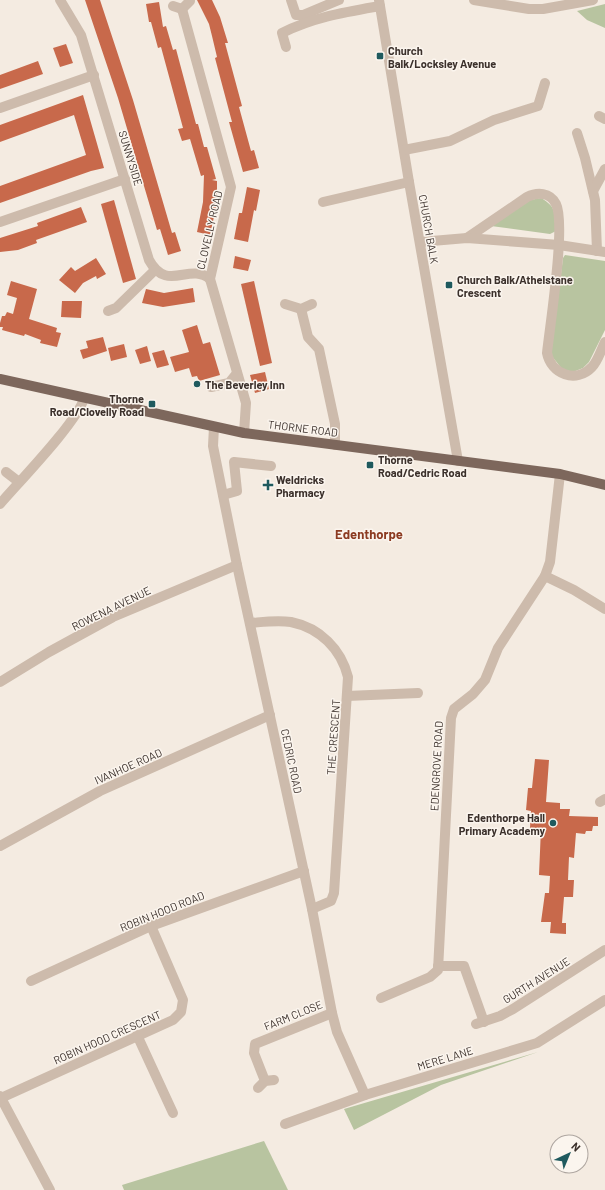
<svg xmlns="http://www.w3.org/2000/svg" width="605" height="1190" font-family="Barlow,sans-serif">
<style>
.green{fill:#b8c4a0}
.building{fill:#c8694b}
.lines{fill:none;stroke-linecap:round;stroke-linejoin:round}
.minor{stroke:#cdbbac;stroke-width:10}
.major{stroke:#7d675c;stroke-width:10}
.poi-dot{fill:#1f5a5e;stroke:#fbf5ee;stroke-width:1.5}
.labels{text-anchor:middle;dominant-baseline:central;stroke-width:3;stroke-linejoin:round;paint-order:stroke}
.poi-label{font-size:11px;font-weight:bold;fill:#3b302b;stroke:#fbf5ee;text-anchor:start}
.street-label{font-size:11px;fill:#3b302b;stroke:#fbf5ee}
.quarter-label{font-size:13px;font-weight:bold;fill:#8c3b22;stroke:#fbf5ee}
</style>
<rect width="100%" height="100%" fill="#f4ebe1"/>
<g class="green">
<polygon points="605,4 605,28 587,20 577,11"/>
<path d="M 541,198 C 558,208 553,212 556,231 L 550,234 L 491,226 L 530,200 Z"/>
<polygon points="565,255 605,261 605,330 589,362 583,368 573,372 562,369 551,355 563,258"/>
<polygon points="538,1052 441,1085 354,1130 344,1109"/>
<polygon points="264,1141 288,1190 124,1190 122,1185"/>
</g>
<g class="building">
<polygon points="85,0 100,0 133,100 172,233 175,232 181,251 168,255 160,229 157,230 118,98"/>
<polygon points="197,0 212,0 220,17 228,43 225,43 242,106 239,107 251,151 254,150 259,168 243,172 229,122 232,122 215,58 217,57 212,36 209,24"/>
<polygon points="159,2 163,27 166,26 173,50 176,49 196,124 198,124 204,147 207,147 216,179 212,180 217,181 217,203 210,235 197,232 203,202 204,175 201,176 190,139 182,141 178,129 183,128 161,47 158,48 151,22 149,22 146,4"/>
<polygon points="66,44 73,63 60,67 53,48"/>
<polygon points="38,61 43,74 0,89 0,75"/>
<polygon points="83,95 104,168 91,171 0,203 0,186 86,155 74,115 0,142 0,125"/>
<polygon points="247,187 260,190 256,211 254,210 248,242 234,239 239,213 242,213"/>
<polygon points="114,200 136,279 123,283 101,204"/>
<polygon points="81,207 87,222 36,240 37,243 18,250 0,252 0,238 38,226 37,223"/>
<polygon points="235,256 251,260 248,271 233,268"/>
<polygon points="96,258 106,274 97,279 96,276 83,283 75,293 59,280 71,267 75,271"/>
<polygon points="11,281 37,289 29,319 57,328 56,332 61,333 57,347 40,343 41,340 25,334 24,336 2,330 3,327 0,327 0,323 2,316 5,316 7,312 13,314 17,298 7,295"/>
<polygon points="254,281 272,363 260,366 241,284"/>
<polygon points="193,288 195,302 163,307 142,303 146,289 164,293"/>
<polygon points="62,301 82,301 81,318 61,317"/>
<polygon points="197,325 203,344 210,342 220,375 199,381 197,376 192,377 189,368 175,372 170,357 189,352 182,330"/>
<polygon points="103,337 107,351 83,359 80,350 88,348 86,341"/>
<polygon points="124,344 127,357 111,361 108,348"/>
<polygon points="147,346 151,361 140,364 135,350"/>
<polygon points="164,350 169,365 157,368 152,353"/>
<polygon points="265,372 269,389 255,393 250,375"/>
<polygon points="535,759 549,760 546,802 560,803 560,809 570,809 569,816 598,817 598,826 593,826 592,831 586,831 585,834 576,833 574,858 569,857 568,880 574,880 573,897 564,897 562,923 566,923 566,934 550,933 551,922 541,922 545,893 549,893 550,876 539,875 541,828 530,828 531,811 526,810 528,788 532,788"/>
</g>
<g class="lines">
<g class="minor">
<path d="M 60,0 L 81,35 L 149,260 C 167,293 189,262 210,279"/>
<polyline points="291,0 296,15 303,15 339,0"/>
<polyline points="379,0 409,182 458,461"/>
<polyline points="474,0 529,9 543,9 593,0"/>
<polyline points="173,6 182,9 190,1"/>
<polyline points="182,9 231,187 210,279 246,403 244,433"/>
<path d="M 286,47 L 282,33 C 314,17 346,12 380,6"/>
<polyline points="0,108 94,75"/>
<polyline points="599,116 605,119"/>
<polyline points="577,133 585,158 595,200 597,251"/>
<polyline points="404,150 450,141 494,120 538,106 545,83"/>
<polyline points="593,191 605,169"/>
<polyline points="323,202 409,182"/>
<polyline points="0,222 125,179"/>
<path d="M 467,238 L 527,197 C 537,192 550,192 556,204 C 566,224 550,325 547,353 C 551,374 576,384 592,367 C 598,361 601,350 605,342"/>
<polyline points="420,242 467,238 559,245 605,252"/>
<polyline points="285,304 301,309 312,304"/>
<polyline points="301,309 308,337 319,349 335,424 335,445"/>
<polyline points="108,311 116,308 155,270"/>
<polyline points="211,387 229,383 237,373"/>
<polyline points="214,427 213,446 237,565 312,909 332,1013 337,1032 365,1095"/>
<polyline points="6,472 19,482"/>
<polyline points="223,495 237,491 234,462 271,466"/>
<path d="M 0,504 C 18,483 79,420 84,398"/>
<polyline points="545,576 574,590 605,609"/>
<path d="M 250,623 C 263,622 277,620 291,622 C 320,628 341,649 348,677 L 334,893 L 331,901 L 312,909"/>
<polyline points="0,682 49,652 113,617 237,565"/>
<polyline points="347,696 418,693"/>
<polyline points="600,802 605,799"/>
<polyline points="0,846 100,791 270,715"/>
<polyline points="438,966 464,966 484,1022"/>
<polyline points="31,981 151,926 304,871"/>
<polyline points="381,998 430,977 438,970 451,718 454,709 473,694 485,680 498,648 545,576 550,562 560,474"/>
<polyline points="476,1024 500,1016 513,1009 605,950"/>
<polyline points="137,1035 173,1113"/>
<polyline points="265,1081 254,1053 255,1044 332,1013"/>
<polyline points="258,1088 265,1081 274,1080"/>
<polyline points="0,1096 50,1190"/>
<polyline points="1,1098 173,1020 181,1012 183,1000 151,926"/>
<polyline points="285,1124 365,1095 537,1043 605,1000"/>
</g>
<polyline class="major" points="0,379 244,433 560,474 605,485"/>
</g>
<g class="poi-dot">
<rect x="376" y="52" width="8" height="8" rx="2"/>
<rect x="445" y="281" width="8" height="8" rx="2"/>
<circle cx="197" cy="384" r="4"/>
<rect x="148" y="400" width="8" height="8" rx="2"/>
<rect x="366" y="461" width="8" height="8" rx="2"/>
<path d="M266 479h4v4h4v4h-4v4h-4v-4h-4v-4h4z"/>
<circle cx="553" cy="823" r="4"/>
</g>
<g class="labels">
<g class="poi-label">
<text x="388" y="50">Church<tspan x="388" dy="13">Balk/Locksley Avenue</tspan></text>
<text x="457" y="279">Church Balk/Athelstane<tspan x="457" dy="13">Crescent</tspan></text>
<text x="205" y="384">The Beverley Inn</text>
<text x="144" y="398" text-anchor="end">Thorne<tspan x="144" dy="13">Road/Clovelly Road</tspan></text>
<text x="378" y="459">Thorne<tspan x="378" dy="13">Road/Cedric Road</tspan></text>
<text x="276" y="479">Weldricks<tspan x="276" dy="13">Pharmacy</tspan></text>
<text x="545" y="817" text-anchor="end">Edenthorpe Hall<tspan x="545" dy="13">Primary Academy</tspan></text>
</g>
<g class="street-label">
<text transform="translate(131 158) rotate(73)">SUNNYSIDE</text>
<text transform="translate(429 229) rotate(80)">CHURCH BALK</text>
<text transform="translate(209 230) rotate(-77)">CLOVELLY ROAD</text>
<text transform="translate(303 428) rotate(7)">THORNE ROAD</text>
<text transform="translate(111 608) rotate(-26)">ROWENA AVENUE</text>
<text transform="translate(333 737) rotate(-86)">THE CRESCENT</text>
<text transform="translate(292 761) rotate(78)">CEDRIC ROAD</text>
<text transform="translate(128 766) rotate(-24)">IVANHOE ROAD</text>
<text transform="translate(436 766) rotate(-87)">EDENGROVE ROAD</text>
<text transform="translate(162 911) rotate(-22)">ROBIN HOOD ROAD</text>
<text transform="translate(536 980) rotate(-32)">GURTH AVENUE</text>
<text transform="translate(293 1015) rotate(-22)">FARM CLOSE</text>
<text transform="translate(107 1037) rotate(-24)">ROBIN HOOD CRESCENT</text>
<text transform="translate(445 1058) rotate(-17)">MERE LANE</text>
</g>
<g class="quarter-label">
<text x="369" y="534">Edenthorpe</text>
</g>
</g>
<g transform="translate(569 1154) rotate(44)"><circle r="19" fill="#fbf5ee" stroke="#aea6a0"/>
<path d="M0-3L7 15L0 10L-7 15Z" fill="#1f5a5e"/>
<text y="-6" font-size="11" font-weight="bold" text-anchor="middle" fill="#3b302b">N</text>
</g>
</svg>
